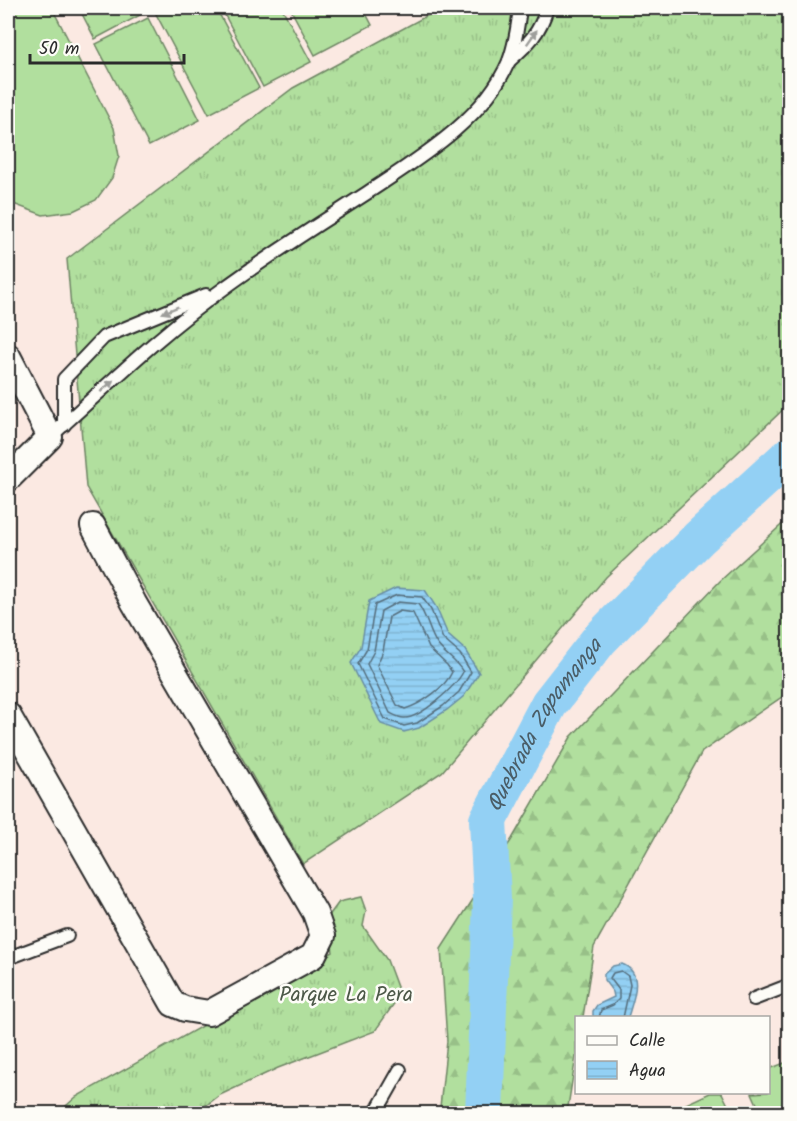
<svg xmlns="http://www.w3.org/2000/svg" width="797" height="1121" font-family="Kalam,sans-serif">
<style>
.grass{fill:url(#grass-tufts);stroke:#6e8564;stroke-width:1.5}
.forest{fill:url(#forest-firs);stroke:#6e8564;stroke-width:1.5}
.pitch{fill:#b1df9e;stroke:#6e8564;stroke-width:1.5}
.water{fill:url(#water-rules);stroke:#698ea4;stroke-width:1.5}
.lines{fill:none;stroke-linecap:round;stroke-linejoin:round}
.shore{stroke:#556d7b;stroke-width:1.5}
.river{stroke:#93d0f4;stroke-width:38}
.service-casing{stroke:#2b2b2b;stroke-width:16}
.minor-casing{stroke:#2b2b2b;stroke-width:28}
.service{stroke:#fdfcf7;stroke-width:12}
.minor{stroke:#fdfcf7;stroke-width:24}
.oneway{fill:#9e9e9b}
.labels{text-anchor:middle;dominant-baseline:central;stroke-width:5;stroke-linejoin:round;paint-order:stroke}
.park-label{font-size:21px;fill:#4c5848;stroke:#fdfcf7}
.water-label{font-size:22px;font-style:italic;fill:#4a5d67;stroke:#fdfcf7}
</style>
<defs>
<pattern id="grass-tufts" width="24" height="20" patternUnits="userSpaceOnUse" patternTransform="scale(1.5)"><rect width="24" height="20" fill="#b1df9e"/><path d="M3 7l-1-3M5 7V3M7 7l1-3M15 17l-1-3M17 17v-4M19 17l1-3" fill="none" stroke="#98c088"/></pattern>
<pattern id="forest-firs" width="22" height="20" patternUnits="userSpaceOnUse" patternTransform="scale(1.5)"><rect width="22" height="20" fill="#b1df9e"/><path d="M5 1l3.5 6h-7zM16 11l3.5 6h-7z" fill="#98c088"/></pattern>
<pattern id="water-rules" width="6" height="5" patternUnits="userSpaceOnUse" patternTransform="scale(1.5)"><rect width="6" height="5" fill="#93d0f4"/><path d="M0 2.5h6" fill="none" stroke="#7fb3d1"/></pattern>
</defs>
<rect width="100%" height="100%" fill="#fbe9e2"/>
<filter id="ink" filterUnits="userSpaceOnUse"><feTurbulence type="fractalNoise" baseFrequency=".0167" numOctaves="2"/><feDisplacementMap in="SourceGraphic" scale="12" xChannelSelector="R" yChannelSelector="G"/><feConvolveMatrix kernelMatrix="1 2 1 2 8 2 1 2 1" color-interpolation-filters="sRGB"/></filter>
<g filter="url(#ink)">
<g class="grass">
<polygon points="441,8 789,8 789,404 606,577 442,772 303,864 86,487 67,259 293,88"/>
<polygon points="361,897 366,911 363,926 387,960 400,995 375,1031 278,1068 220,1095 196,1113 57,1114 76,1097 333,952 328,917 339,902"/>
</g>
<polygon class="forest" points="789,518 789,692 702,752 594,947 583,1017 576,1018 576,1056 567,1113 437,1113 440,1107 447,1041 441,949 512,839 571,737 720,581"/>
<g class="pitch">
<polygon points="8,8 52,8 114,128 119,156 112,178 96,200 73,211 43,215 8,202"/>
<polygon points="79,8 141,8 144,13 95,39"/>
<polygon points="163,8 216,8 259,88 209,114 155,12"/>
<polygon points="221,8 282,8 311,62 263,87"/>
<polygon points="290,8 363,8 372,25 315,55"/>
<polygon points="148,18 200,120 149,146 96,44"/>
<polygon points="787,1062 789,1069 789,1113 761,1113 752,1093 768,1092 769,1069"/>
<polygon points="710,1093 722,1093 732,1113 677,1113 675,1109"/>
</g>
<g class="water">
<polygon points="396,588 425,590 436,607 448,635 465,650 479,673 464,696 447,710 419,728 404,732 381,724 351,663 361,647 369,601"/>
<path d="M 622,964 C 645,973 633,1000 628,1017 L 593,1017 L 593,1011 L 597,1005 L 614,997 L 613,992 L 604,980 L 604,974 L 613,966 Z"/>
</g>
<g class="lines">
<g class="shore">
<polygon points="397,595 422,597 431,610 443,639 460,654 471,672 459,692 443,706 417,723 404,726 385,719 358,664 367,649 375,605"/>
<path d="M 398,602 L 418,604 C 427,616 429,632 437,644 C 445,655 455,659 463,672 C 456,686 420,719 404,718 C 399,718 394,715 390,713 L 367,664 L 374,651 L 381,611 Z"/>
<path d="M 400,611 L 413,613 L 429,648 L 447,665 L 452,672 C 445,688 421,704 405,709 L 397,705 L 377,665 L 383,651 L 389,617 Z"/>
<polyline points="599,1018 601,1010 613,1005 619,999 619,990 610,978 613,973 621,971 628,976 630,985 623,1018"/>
</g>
<path class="river" id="s1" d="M 484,1114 L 492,899 L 488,820 L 549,704 L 599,640 L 699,538 L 790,455"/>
<defs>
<g id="service">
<path d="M 509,61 C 528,44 540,33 547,8"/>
<polyline points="64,425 64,379 104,337 206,295"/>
<path d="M 50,437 C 106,387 161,333 223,289 C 269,255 319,224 367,193 C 418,159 484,120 509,61 C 515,45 518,25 520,8"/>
<polyline points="8,956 11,957 67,936"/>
<polyline points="754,999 790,985"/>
<polyline points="375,1114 400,1070"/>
</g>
<g id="minor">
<polyline points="8,356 50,437 8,479"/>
<polyline points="8,715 173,1004 185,1009 209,1013 313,956 323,936 315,913 134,603 93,526"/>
</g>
</defs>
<use href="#service" class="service-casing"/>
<use href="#minor" class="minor-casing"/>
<use href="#service" class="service"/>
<use href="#minor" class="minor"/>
</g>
<defs><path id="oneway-solid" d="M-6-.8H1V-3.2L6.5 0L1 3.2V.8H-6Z" transform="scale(1.5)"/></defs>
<g class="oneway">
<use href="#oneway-solid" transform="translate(532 37) rotate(-55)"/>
<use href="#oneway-solid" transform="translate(170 310) rotate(158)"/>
<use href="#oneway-solid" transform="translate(107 386) rotate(-42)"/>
</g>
</g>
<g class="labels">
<g class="park-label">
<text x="346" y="995">Parque La Pera</text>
</g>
<g class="water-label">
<text stroke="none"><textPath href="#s1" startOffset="405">Quebrada Zapamanga</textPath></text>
</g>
</g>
<rect width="797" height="1121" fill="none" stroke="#fdfcf7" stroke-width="30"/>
<rect x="15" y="15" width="767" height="1091" fill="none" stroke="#2b2b2b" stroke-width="2" filter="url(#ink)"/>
<rect x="575" y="1016" width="195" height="78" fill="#fdfcf7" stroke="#a9a8a5" stroke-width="1.5"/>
<rect x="587" y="1036" width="30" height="9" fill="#fdfcf7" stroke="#a9a8a5" stroke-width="1.5"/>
<text x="629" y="1046" font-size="18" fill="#2b2b2b">Calle</text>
<rect x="587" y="1061" width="30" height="18" fill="url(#water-rules)" stroke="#a9a8a5" stroke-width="1.5"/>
<text x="629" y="1076" font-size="18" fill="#2b2b2b">Agua</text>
<path d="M30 54v9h154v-9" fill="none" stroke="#2b2b2b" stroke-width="3"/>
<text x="39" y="54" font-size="18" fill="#2b2b2b" stroke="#fdfcf7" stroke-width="4.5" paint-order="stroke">50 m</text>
</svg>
